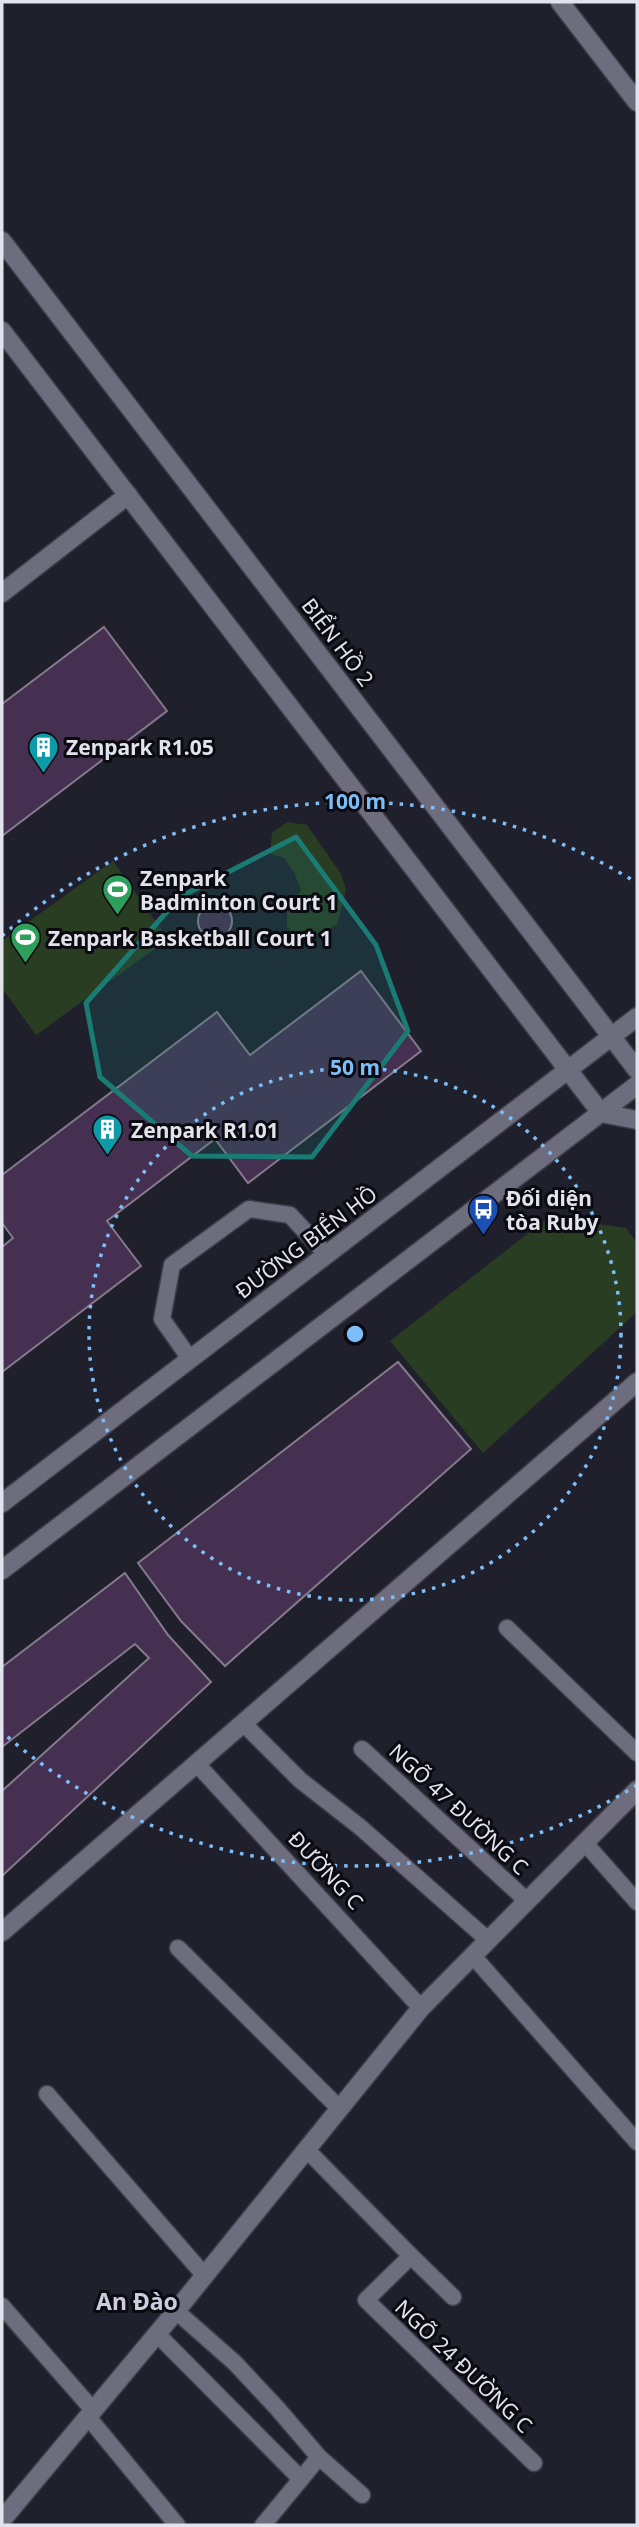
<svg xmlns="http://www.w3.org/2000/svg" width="639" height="2527" font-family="'Noto Sans',sans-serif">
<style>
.green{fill:#293d23}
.building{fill:#463052;stroke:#847b8a;stroke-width:2}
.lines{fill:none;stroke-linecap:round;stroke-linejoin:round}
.service-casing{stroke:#3e3d49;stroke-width:19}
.minor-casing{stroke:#3e3d49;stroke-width:21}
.tertiary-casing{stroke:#3e3d49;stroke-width:21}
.service{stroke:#6e6d7e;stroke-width:16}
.minor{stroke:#6e6d7e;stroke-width:18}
.tertiary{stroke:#6e6d7e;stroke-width:18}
.marked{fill:#1a7b74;fill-opacity:0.2;stroke:#1a7b74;stroke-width:5;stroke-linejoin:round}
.ring{fill:none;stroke:#7dbef9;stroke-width:3.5;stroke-dasharray:3.5 7}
.labels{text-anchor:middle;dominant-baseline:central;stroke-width:6;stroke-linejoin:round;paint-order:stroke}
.street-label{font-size:21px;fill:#e3e3ed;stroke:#0a0a10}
.poi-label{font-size:21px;font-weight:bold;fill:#e3e3ed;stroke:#0a0a10;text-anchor:start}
.neighbourhood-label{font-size:23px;font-weight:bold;fill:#ccccde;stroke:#0a0a10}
.centre{fill:#7dbef9;stroke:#0a0a10;stroke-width:3.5}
.ring-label{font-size:21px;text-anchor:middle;font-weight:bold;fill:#7dbef9;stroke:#0a0a10;stroke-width:6;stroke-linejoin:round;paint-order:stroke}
</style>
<rect width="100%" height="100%" fill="#20202d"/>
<g class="green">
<polygon points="287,822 307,825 341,874 346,890 337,924 316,937 297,941 287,926 287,906 301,891 294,872 284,858 270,854 272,833"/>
<polygon points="113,861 168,939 36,1035 2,988 2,941"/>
<polygon points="549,1217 626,1228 637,1243 637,1312 483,1453 390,1341"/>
</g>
<g class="building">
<polygon points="104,627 167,711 2,836 2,704"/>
<circle cx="215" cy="921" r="17"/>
<polygon points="361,971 421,1051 248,1183 215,1139 107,1221 141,1266 2,1372 2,1247 13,1238 2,1223 2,1175 217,1012 250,1055"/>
<polygon points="398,1362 471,1449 225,1666 181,1621 138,1563"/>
<polygon points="125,1573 168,1635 211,1682 2,1876 2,1791 149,1658 135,1644 2,1747 2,1667"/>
</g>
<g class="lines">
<defs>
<g id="service">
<polyline points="190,1359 162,1319 172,1265 249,1209 290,1215 327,1255"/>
<polyline points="507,1628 637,1753"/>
<polyline points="243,1723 300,1780 360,1827 488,1940"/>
<polyline points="362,1749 527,1901"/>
<polyline points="196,1763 421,2008"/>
<polyline points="585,1843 637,1902"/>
<polyline points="178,1948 340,2109"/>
<polyline points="473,1956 637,2142"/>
<polyline points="47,2094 205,2276"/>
<polyline points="307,2150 411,2256 366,2300 534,2463"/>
<polyline points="411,2256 453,2297"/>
<polyline points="2,2306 93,2410"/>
<polyline points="176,2311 235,2363 277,2408 319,2457"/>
<polyline points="157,2334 301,2479 319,2457 362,2495"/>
<polyline points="88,2417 177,2525"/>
<polyline points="263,2525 301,2479"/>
</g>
<g id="minor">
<polyline points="560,2 637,102"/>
<polyline points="2,593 128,495"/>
<polyline points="601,1113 637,1120"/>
<polyline points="2,1932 637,1382"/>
<polyline points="2,2520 176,2311 421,2008 637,1790"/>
</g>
<g id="tertiary">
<polyline points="2,241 637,1070"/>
<polyline points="2,331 601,1113"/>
<polyline points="2,1503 637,1017"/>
<polyline points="2,1570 637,1085"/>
</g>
</defs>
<use href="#service" class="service-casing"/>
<use href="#minor" class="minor-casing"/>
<use href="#tertiary" class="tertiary-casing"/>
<use href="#service" class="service"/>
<use href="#minor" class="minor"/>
<use href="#tertiary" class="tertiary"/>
</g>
<path class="marked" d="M 296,837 L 376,945 L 408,1031 L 312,1157 L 192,1156 L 100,1077 L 86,1003 L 180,897 Z"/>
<g class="ring">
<circle cx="355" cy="1334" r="266"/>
<path d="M637 1785A532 532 0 0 1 2 1732M2 936A532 532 0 0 1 637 883"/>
</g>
<defs>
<symbol id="building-pin" viewBox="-11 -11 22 30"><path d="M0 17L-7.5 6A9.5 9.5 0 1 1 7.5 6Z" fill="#0f9aa8" stroke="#0a0a10"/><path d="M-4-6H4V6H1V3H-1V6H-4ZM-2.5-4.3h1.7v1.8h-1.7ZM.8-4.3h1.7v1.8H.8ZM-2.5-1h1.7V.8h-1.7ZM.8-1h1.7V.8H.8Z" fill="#fff"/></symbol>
<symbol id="stadium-pin" viewBox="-11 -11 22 30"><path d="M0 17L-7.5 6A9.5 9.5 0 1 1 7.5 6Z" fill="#2e9e5b" stroke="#0a0a10"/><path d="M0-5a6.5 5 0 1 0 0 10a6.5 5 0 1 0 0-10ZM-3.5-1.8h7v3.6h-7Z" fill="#fff"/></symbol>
<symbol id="bus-pin" viewBox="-11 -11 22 30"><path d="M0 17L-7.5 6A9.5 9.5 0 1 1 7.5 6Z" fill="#1a4fb4" stroke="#0a0a10"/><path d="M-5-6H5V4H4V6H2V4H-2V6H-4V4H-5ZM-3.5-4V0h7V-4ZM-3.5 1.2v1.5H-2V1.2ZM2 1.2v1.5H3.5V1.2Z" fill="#fff"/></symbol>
</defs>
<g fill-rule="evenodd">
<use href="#building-pin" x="26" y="730" width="35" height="47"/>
<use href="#stadium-pin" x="100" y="872" width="35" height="47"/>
<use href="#stadium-pin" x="8" y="920" width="35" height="47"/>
<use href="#building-pin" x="90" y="1112" width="35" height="47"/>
<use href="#bus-pin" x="466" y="1192" width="35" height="47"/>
</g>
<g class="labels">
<g class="street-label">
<text transform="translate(338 642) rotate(53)">BIỂN HỒ 2</text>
<text transform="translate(306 1242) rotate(-37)">ĐƯỜNG BIỂN HỒ</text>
<text transform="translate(459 1809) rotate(43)">NGÕ 47 ĐƯỜNG C</text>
<text transform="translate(326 1870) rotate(47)">ĐƯỜNG C</text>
<text transform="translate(464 2366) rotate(44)">NGÕ 24 ĐƯỜNG C</text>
</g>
<g class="poi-label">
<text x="66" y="747">Zenpark R1.05</text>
<text x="140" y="878">Zenpark<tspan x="140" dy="24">Badminton Court 1</tspan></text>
<text x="48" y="938">Zenpark Basketball Court 1</text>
<text x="131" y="1130">Zenpark R1.01</text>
<text x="506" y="1198">Đối diện<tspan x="506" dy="24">tòa Ruby</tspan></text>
</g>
<g class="neighbourhood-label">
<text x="137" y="2301">An Đào</text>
</g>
</g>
<circle cx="355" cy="1334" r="10" class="centre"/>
<g class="ring-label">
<text x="355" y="809">100 m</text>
<text x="355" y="1075">50 m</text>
</g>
<rect width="639" height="2527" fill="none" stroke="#e3e3ed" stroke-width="7"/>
</svg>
